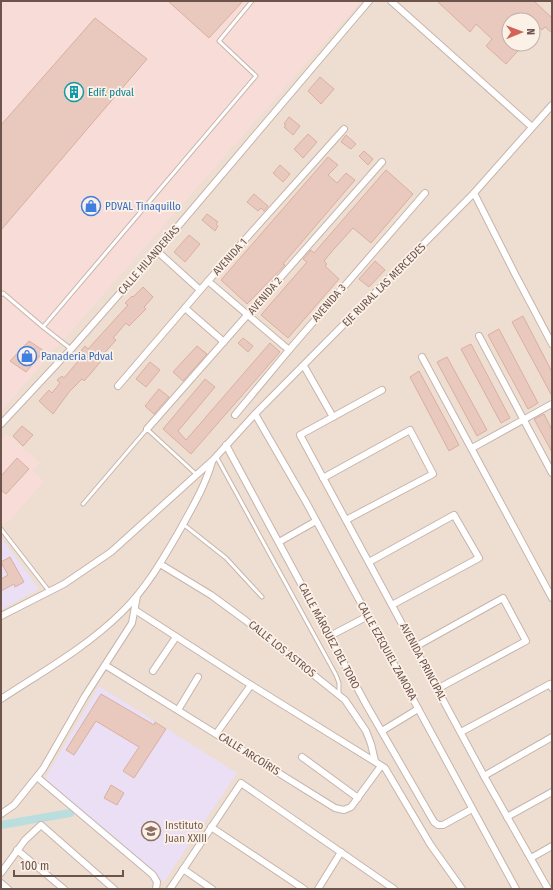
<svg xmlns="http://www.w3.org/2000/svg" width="553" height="890" font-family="'Fira Sans Condensed',sans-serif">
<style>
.residential{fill:#eeded1;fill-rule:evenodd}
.commercial{fill:#f7dcd7}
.education{fill:#eadff4}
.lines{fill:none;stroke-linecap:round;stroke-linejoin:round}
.canal{stroke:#badede;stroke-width:8}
.building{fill:#e9c9bd;stroke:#daafa0}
.service-casing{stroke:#c7b4ab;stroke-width:5}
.minor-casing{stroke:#c7b4ab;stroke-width:8}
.service{stroke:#fff;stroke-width:3}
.minor{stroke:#fff;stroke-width:6}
.labels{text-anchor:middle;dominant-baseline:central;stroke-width:3.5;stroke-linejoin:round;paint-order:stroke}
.culture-label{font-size:11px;fill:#0d838f;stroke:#fcf1e7;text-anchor:start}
.shop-label{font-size:11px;fill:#366cbe;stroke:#fcf1e7;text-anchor:start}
.street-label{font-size:11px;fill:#6c534c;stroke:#fcf1e7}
.education-label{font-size:11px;fill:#785e54;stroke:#fcf1e7;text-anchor:start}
</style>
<rect width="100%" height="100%" fill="#f8ede2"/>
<path class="residential" d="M 1,1 L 552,1 L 552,889 L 1,889 ZM 509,20 L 533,20 L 533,44 L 509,44 Z"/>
<g class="commercial">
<polygon points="1,1 361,1 1,411"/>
<polygon points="7,434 41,463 32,470 44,481 11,520 2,523 1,439"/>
</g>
<g class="education">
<polygon points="1,537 39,589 1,610"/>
<polygon points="99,686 237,773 164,882 44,780"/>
</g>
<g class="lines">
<polyline class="canal" points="1,825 70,813"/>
</g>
<g class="building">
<polygon points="168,1 243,1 209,38"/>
<polygon points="437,1 534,1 552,18 552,33 545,27 542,30 539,27 533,34 533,20 509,20 509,44 524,44 506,64 486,46 492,39 476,24 470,32"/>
<polygon points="95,18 147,59 1,230 1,125"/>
<polygon points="320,77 334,89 321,104 308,91"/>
<polygon points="289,117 300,126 293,135 284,127 286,125 284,124"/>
<polygon points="308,134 317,142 303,158 294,149"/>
<polygon points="346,135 356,144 351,149 341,142"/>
<polygon points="364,151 373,159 368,165 359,156"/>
<polygon points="328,157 338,165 328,175 337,183 346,173 355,180 283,264 285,265 247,304 221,280"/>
<polygon points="280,165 290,174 283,182 273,173"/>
<polygon points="386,170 413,194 371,243 353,228 334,249 324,261 327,264 325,266 339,279 288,338 261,315 307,262 303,259 311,250 314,253"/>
<polygon points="254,194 268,206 264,211 261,208 258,211 247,202"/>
<polygon points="207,214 218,222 216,224 218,226 215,231 202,220"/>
<polygon points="189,235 200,244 185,262 174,252"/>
<polygon points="375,261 385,270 369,287 359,279"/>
<polygon points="143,287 153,297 144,307 146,309 129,326 126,323 113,338 116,340 99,359 101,361 92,372 84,381 82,379 69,392 53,414 39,401 49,390 52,393 60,383 57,380 62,376 64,378 80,359 77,356 85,346 88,349 128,305 125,303 132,296 133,297"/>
<polygon points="523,316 552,372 552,396 512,322"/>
<polygon points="499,329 538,403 528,409 488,335"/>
<polygon points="243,338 253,346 248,352 238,343"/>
<polygon points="29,341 44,351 26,372 10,361"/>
<polygon points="270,343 280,352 191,454 163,429 205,379 215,387 178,431 186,440"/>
<polygon points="471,344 510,418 501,423 461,349"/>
<polygon points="197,346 207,354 183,381 173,372"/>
<polygon points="447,357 487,430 477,436 437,362"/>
<polygon points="150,362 160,370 146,387 136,379"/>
<polygon points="419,371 459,445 449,451 410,377"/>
<polygon points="159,389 169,397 154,414 145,406"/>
<polygon points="544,414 552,430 552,452 534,419"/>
<polygon points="22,426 33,435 23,446 13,436"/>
<polygon points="17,458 29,469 6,494 1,490 1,476"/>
<polygon points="10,557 24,582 15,587 14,584 1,591 1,579 8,575 1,562"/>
<polygon points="101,694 154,725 155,722 166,729 134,778 123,771 139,747 96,721 74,755 66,750"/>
<polygon points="111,785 124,793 117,805 104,798"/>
</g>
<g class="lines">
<defs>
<g id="service">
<polyline points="1,295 3,293 43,327"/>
<polyline points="71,349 43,327 256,76 219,41 252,1"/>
<polyline points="216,456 336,675 339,683 339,694"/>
<polyline points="83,504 147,429 197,475"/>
<polyline points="183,524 226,558 262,597"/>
<polyline points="1,529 49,591"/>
</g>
<g id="minor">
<polyline points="391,1 532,127"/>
<polyline points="474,193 515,274 552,344"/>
<polyline points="157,251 200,290"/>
<polyline points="208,281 289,350"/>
<polyline points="185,308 224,342"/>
<polyline points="479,336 552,473"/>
<polyline points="422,357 552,598"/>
<polyline points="304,366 333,417"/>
<polyline points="118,386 208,281 344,129"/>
<polyline points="382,390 300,435 484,776 548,889"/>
<polyline points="255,414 306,502 516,889"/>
<polyline points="235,415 289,350 425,193"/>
<polyline points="1,424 71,349 157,251 369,1"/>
<polyline points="147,429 382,162"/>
<polyline points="226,445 367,706 434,822 438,825 443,825 472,809"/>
<polyline points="472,448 552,404"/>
<polyline points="323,478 410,430 433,474 346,520"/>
<polyline points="279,542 316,521"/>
<polyline points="369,562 454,515 479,558 392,605"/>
<polyline points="160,564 211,595 245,620 345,700 366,731 371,744 375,761"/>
<polyline points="135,610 251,685 385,768 430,844 462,889"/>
<polyline points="1,616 64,584 111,552 213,460 255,414 474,193 552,105"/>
<polyline points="330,636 368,616"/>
<polyline points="415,647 503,598 526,641 437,689"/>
<polyline points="105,665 335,808 344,810 351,807 381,766"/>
<polyline points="153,671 176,637"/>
<path d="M 1,699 C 42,672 87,647 122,612 C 147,588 164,557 181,528 C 193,506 205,486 212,462"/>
<polyline points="178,710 198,677"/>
<polyline points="382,731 418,709"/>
<polyline points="461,732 550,684 552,688"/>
<polyline points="216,734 251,685"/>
<polyline points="302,757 358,798"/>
<polyline points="484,776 552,737"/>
<polyline points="37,777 153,875 157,882 156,889"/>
<polyline points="1,814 14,805 43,769 85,696 132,623 137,596"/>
<polyline points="507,817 552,792"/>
<polyline points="211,827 304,889"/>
<polyline points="17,850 64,889"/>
<polyline points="531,858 552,846"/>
<polyline points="183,869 212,889"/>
<polyline points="1,873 25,840 41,825 114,889"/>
<polyline points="1,883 8,889"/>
<polyline points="170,889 241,783 394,889"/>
<polyline points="318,889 341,852"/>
</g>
</defs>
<use href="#service" class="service-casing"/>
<use href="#minor" class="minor-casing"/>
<use href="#service" class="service"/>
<use href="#minor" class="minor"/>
</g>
<defs>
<symbol id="building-ring" viewBox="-11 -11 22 22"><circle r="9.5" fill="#fcf1e7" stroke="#0f9aa8" stroke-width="1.5"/><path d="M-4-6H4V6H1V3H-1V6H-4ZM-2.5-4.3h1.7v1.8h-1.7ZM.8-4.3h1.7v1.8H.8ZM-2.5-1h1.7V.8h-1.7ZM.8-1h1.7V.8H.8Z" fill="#0f9aa8"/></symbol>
<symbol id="shop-ring" viewBox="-11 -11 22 22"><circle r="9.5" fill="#fcf1e7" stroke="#3f7fe0" stroke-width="1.5"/><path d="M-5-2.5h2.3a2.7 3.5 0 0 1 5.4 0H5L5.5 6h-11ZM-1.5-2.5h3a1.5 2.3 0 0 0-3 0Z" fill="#3f7fe0"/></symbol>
<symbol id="school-ring" viewBox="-11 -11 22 22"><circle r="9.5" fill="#fcf1e7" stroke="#8d6e63" stroke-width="1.5"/><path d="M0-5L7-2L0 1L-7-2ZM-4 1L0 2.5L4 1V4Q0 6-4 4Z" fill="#8d6e63"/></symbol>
</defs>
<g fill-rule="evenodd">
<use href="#building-ring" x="63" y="81" width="22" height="22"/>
<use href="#shop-ring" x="80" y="195" width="22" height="22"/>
<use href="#shop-ring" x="16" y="345" width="22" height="22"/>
<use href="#school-ring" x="140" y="820" width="22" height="22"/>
</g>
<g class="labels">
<g class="culture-label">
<text x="88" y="92">Edif. pdval</text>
</g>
<g class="shop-label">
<text x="105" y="206">PDVAL Tinaquillo</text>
<text x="41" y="356">Panaderia Pdval</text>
</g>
<g class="street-label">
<text transform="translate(230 257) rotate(-48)">AVENIDA 1</text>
<text transform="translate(149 260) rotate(-49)">CALLE HILANDERÍAS</text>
<text transform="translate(384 285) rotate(-45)">EJE RURAL LAS MERCEDES</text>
<text transform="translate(265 296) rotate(-49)">AVENIDA 2</text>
<text transform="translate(329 303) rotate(-49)">AVENIDA 3</text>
<text transform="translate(329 636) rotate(62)">CALLE MÁRQUEZ DEL TORO</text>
<text transform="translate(282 649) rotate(39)">CALLE LOS ASTROS</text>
<text transform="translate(387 651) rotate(61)">CALLE EZEQUIEL ZAMORA</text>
<text transform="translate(423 662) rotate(62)">AVENIDA PRINCIPAL</text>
<text transform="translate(249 754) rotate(32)">CALLE ARCOÍRIS</text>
</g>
<g class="education-label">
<text x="165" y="825">Instituto<tspan x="165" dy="13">Juan XXIII</tspan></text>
</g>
</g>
<rect width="553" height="890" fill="none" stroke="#6c534c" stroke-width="4"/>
<g transform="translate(521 32) rotate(89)"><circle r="19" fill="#fcf1e7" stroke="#c2b2a9"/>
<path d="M0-3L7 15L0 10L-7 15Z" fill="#d26357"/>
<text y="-6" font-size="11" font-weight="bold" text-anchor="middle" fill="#6c534c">N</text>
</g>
<path d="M14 870v6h109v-6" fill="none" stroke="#6c534c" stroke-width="2"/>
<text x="20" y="870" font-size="12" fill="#6c534c" stroke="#fcf1e7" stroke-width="3" paint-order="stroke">100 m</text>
</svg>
